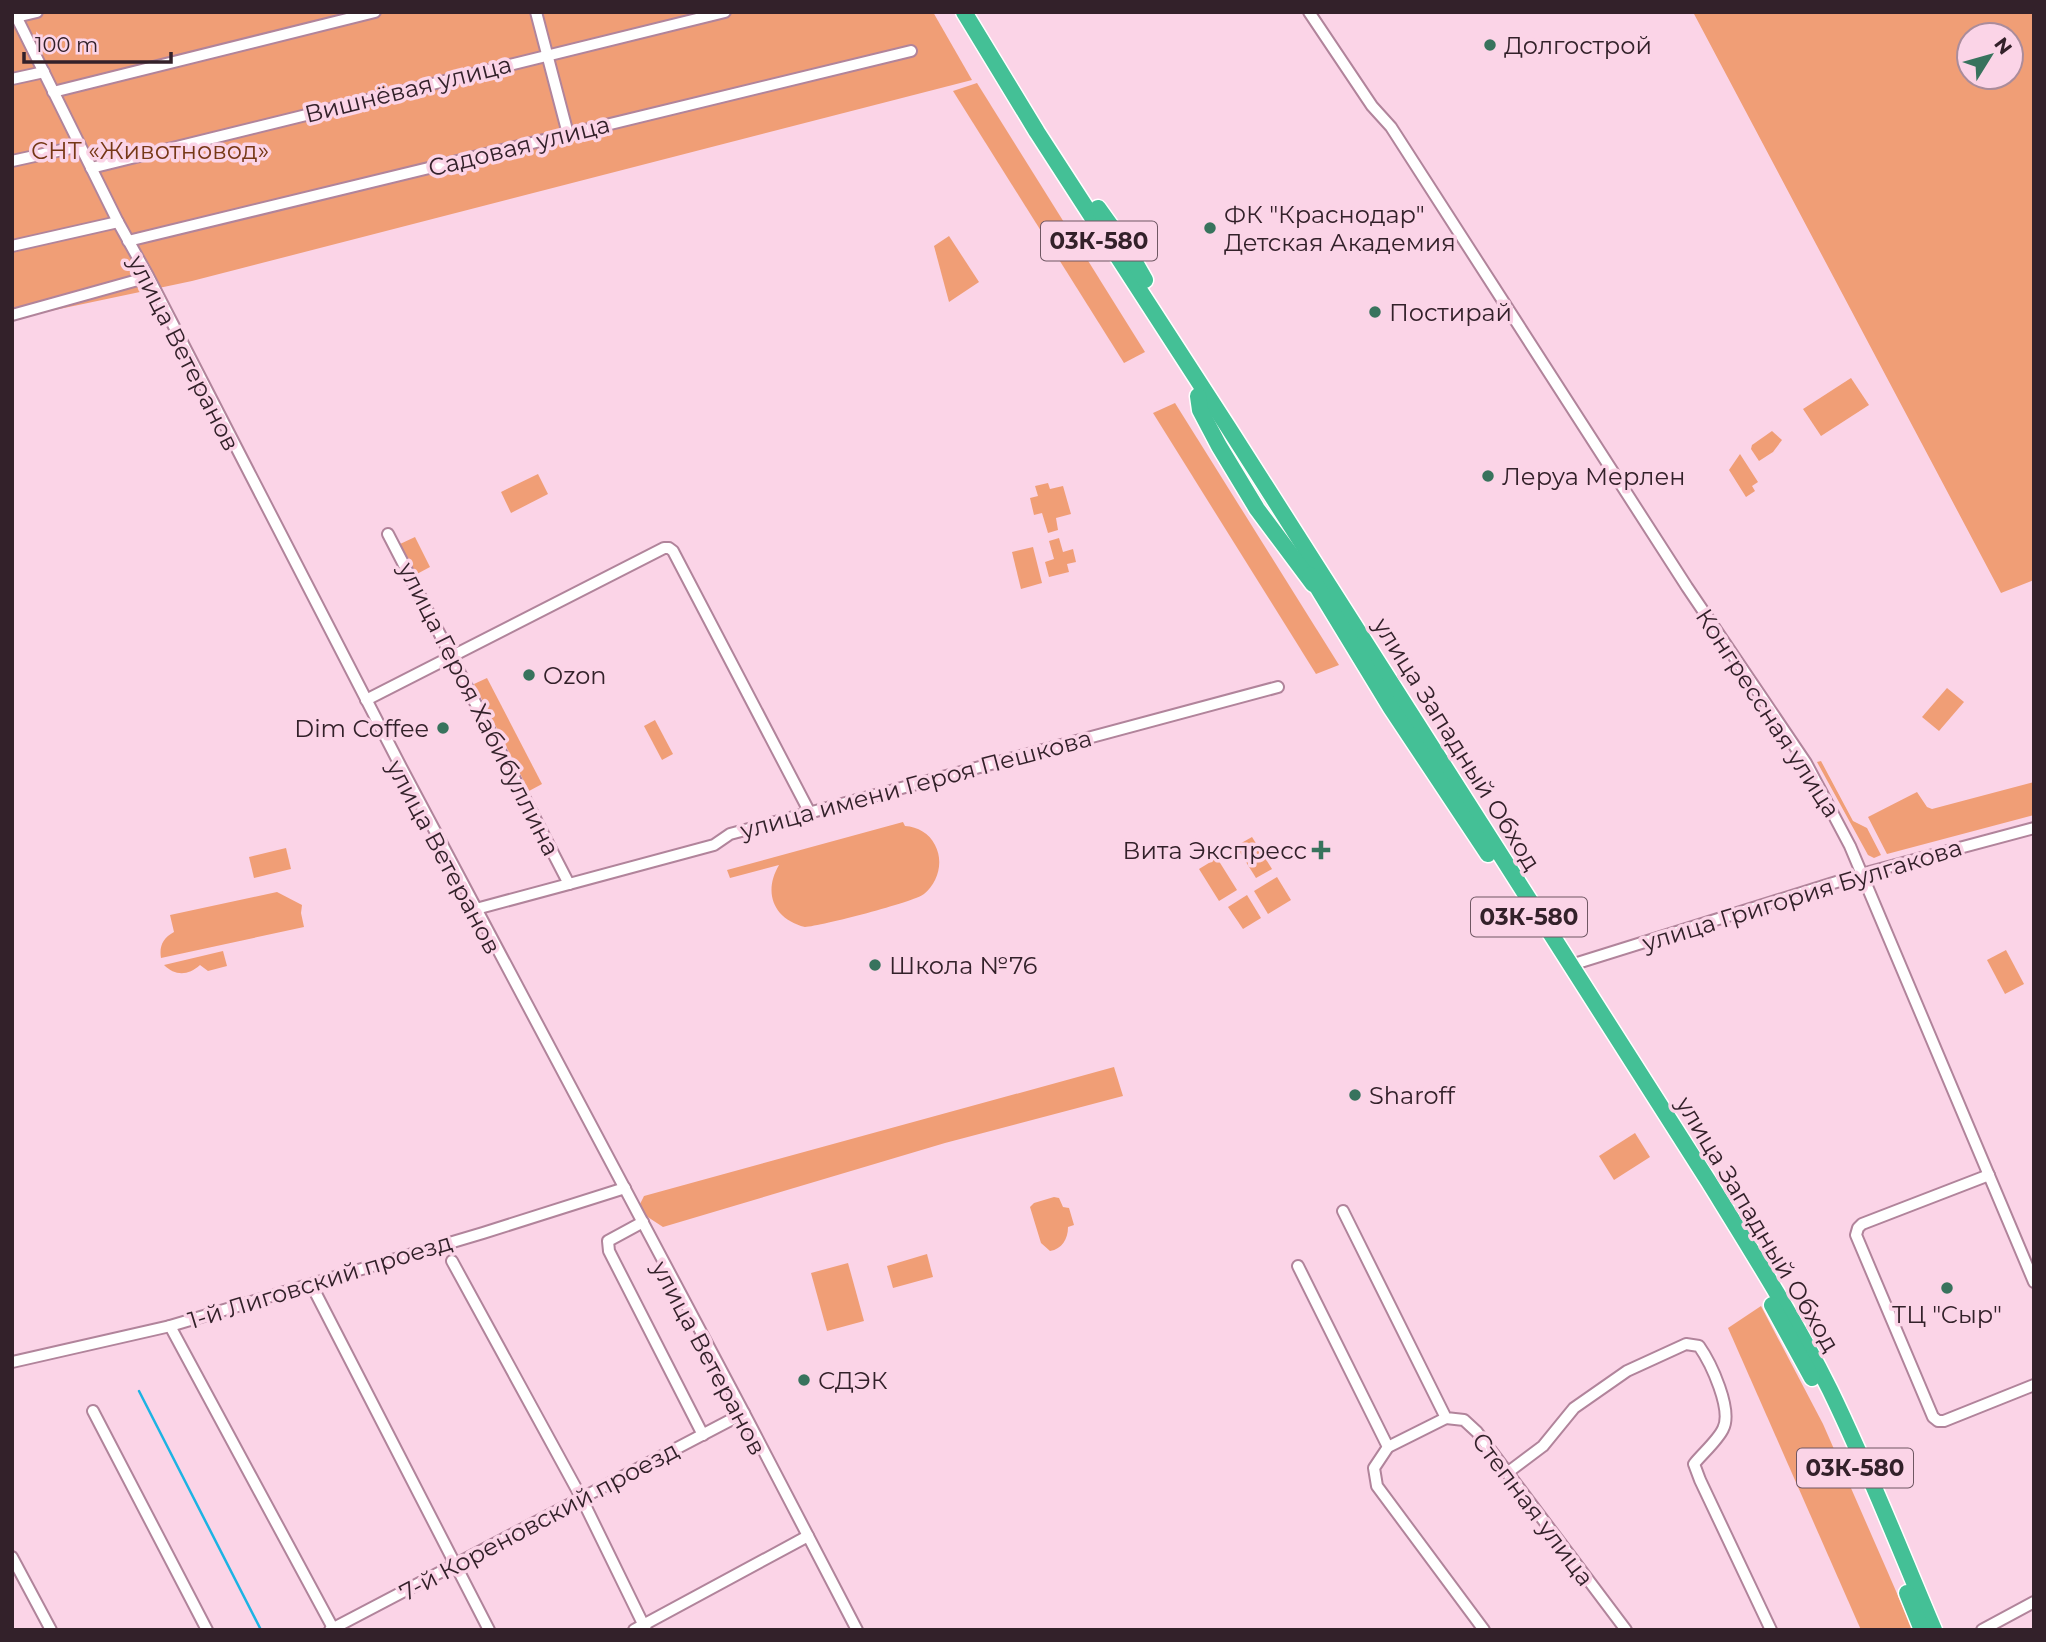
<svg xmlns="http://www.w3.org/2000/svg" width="2046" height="1642" font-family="Montserrat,sans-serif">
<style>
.green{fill:#f09e76;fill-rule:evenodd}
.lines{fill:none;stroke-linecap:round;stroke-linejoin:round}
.stream{stroke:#1db3e3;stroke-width:2.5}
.minor-casing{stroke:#b1849b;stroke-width:14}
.highway-casing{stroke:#fff;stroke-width:19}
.minor{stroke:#fff;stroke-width:10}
.highway{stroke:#44c096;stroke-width:16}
.poi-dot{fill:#38735d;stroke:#fbd4e7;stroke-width:2.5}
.labels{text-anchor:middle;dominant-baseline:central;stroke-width:7;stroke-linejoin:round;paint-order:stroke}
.shield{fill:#fbd4e7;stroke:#6f5763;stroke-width:2}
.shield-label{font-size:23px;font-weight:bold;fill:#33212a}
.poi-label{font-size:24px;fill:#33212a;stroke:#fbd4e7;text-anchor:start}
.street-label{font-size:24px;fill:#33212a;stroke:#fbd4e7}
.park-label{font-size:24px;fill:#763816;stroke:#fbd4e7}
</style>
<rect width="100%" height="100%" fill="#fbd4e7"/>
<g class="green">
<polygon points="12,12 933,12 972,80 192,281 12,319"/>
<path d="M 1693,12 L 2034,12 L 2034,580 L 2001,593 ZM 1969,35 L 2011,35 L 2011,77 L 1969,77 Z"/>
<polygon points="977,83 1145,352 1124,363 953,91"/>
<polygon points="949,236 979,282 949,302 934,246"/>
<polygon points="1851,378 1869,405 1821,436 1803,409"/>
<polygon points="1175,403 1339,665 1316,674 1153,413"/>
<polygon points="1772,431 1782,440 1773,452 1759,461 1751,449 1752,445"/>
<polygon points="1740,454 1758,482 1752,486 1755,491 1746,497 1729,470"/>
<polygon points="538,474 548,494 511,513 501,492"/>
<polygon points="1048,483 1050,489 1063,486 1071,514 1056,518 1058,530 1048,533 1042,513 1034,515 1030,498 1038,496 1035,486"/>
<polygon points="415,537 430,567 415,575 400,544"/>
<polygon points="1059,538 1063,552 1073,549 1076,562 1067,564 1069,572 1049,577 1045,562 1054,559 1049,541"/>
<polygon points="1033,547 1042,583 1021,589 1012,552"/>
<polygon points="487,678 542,784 529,791 474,684"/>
<polygon points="1947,688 1964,702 1939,731 1922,717"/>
<polygon points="655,720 673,754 662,760 644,726"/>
<polygon points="1821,761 1853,821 1867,828 1881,855 1874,858 1868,855 1817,762"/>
<polygon points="2034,782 2034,815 1887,854 1868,817 1917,792 1927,807 1932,809"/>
<path d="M 903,822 L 905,826 C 918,827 929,833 935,845 C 944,862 938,882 924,894 C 914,902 821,926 805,927 C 773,919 763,892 779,865 L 730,878 L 727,870 Z"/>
<polygon points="1252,837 1272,869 1256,878 1236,846"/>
<polygon points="286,848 291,869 254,878 249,857"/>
<polygon points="1217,858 1237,890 1219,901 1199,869"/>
<polygon points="1277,877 1291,900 1268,914 1254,891"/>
<path d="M 277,892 L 302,905 L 301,913 L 304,927 L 161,958 C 159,946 163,938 174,932 L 170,915 Z"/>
<polygon points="1247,895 1261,918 1243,929 1228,907"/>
<polygon points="2006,950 2024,984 2005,994 1987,960"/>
<path d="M 223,951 L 227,966 L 208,971 L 200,965 C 188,976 175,976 164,965 Z"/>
<polygon points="1114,1067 1123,1096 945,1143 663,1227 637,1210 644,1196"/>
<polygon points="1635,1133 1650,1157 1614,1180 1599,1156"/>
<path d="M 1054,1197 L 1059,1198 L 1063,1207 L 1069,1208 L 1074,1225 L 1068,1227 C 1068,1239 1062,1249 1050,1251 L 1041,1243 L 1030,1207 L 1034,1203 Z"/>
<polygon points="927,1254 933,1277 893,1288 887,1266"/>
<polygon points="848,1263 864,1321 827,1331 811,1273"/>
<polygon points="1761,1306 1823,1424 1913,1630 1861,1630 1728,1328"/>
</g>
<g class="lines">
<polyline class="stream" points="139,1391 261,1630"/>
<defs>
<g id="minor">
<polyline points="14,12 118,222 148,276 401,767 744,1413 857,1630"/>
<polyline points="536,12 568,134"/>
<polyline points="1309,12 1372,106 1391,127 1687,587 1806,763 1850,846 2034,1282"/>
<polyline points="16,17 37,12"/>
<polyline points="12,79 44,72"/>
<polyline points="53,92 375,12"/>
<polyline points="12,161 80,146"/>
<polyline points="91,168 725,12"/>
<polyline points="128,241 911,51"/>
<polyline points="12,246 118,222"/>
<polyline points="12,315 145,278"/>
<polyline points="388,534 569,884"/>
<polyline points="366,700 664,548 669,548 673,551 810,813"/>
<path d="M 476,909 L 714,845 L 730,834 C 913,786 1095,735 1278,687"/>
<polyline points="1571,965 1862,874 2034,828"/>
<polyline points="1989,1175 1862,1224 1858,1228 1856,1235 1933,1417 1938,1421 1944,1421 2034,1385"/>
<polyline points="1343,1211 1446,1418 1464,1420 1477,1432 1626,1630"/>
<polyline points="643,1222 608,1241 609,1251 703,1435"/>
<polyline points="452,1261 582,1499 646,1630"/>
<polyline points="1298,1266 1388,1447"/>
<polyline points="311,1284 489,1630"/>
<polyline points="170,1326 334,1630"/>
<polyline points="12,1362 170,1326 483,1233 625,1188"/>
<polyline points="93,1411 207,1630"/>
<polyline points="1446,1418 1388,1447 1374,1468 1377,1486 1484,1630"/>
<path d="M 1507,1473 L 1543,1446 L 1574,1408 L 1627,1371 L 1686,1344 L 1699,1346 C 1711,1363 1733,1410 1723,1429 C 1718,1440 1702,1454 1694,1464 L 1700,1480 L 1771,1630"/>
<polyline points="12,1557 51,1630"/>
<polyline points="330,1630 744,1413"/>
<polyline points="634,1630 808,1536"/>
<polyline points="1982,1630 2034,1602"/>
</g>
<g id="highway">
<path d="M 964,12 L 1037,132 L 1228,427 L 1709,1182 C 1751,1250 1794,1318 1830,1390 C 1868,1468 1900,1550 1934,1630"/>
<polyline points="1098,208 1128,250 1145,280"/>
<polyline points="1198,396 1200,410 1219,446 1257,509 1313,584"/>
<polyline points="1310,575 1391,708 1488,854"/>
<polyline points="1772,1305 1812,1378"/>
<polyline points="1907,1593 1922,1630"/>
</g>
</defs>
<use href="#minor" class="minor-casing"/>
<use href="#highway" class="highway-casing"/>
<use href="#minor" class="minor"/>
<use href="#highway" class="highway"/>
</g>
<g class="poi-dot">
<circle cx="1490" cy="45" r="7"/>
<circle cx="1210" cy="228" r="7"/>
<circle cx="1375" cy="312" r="7"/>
<circle cx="1488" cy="476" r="7"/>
<circle cx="529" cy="675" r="7"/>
<circle cx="443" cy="728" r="7"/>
<path d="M1317.5 839.5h7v7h7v7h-7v7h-7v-7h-7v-7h7z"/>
<circle cx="875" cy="965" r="7"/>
<circle cx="1355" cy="1095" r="7"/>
<circle cx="1947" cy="1288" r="7"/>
<circle cx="804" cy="1380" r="7"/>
</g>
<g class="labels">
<g class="shield">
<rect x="1041" y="221.5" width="116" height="39" rx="5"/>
<rect x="1471" y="897.5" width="116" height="39" rx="5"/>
<rect x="1797" y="1448.5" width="116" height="39" rx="5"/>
</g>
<g class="shield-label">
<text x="1099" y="241">03К-580</text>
<text x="1529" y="917">03К-580</text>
<text x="1855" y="1468">03К-580</text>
</g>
<g class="poi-label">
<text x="1504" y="45">Долгострой</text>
<text x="1224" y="214">ФК "Краснодар"<tspan x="1224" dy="28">Детская Академия</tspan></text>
<text x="1389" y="312">Постирай</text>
<text x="1502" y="476">Леруа Мерлен</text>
<text x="543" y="675">Ozon</text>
<text x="429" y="728" text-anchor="end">Dim Coffee</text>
<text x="1307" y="850" text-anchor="end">Вита Экспресс</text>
<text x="889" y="965">Школа №76</text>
<text x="1369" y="1095">Sharoff</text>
<text x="1947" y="1314" text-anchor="middle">ТЦ "Сыр"</text>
<text x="818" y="1380">СДЭК</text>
</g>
<g class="street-label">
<text transform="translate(408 89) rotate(-14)">Вишнёвая улица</text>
<text transform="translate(519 146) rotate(-14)">Садовая улица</text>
<text transform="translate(184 353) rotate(63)">улица Ветеранов</text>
<text transform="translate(479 709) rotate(63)">улица Героя Хабибуллина</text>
<text transform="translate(1768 713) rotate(57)">Конгрессная улица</text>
<text transform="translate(1457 744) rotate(58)">улица Западный Обход</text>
<text transform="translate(916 784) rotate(-15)">улица имени Героя Пешкова</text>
<text transform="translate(444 857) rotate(62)">улица Ветеранов</text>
<text transform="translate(1802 895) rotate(-17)">улица Григория Булгакова</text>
<text transform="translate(1758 1224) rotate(59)">улица Западный Обход</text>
<text transform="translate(320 1281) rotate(-17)">1-й Лиговский проезд</text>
<text transform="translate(709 1358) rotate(62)">улица Ветеранов</text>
<text transform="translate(1533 1509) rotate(53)">Степная улица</text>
<text transform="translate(539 1521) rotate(-28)">7-й Кореновский проезд</text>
</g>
<g class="park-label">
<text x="150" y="150">СНТ «Животновод»</text>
</g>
</g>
<rect width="2046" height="1642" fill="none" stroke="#33212a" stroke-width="28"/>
<g transform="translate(1990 56) rotate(53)"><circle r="33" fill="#fbd4e7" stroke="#ab8c9b" stroke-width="2"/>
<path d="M0-5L12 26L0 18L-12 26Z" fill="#38735d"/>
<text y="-10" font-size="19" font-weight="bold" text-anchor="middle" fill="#33212a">N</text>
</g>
<path d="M24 52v10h147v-10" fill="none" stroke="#33212a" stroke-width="3.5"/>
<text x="35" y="52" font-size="21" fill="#33212a" stroke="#fbd4e7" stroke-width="5" paint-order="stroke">100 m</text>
</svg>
